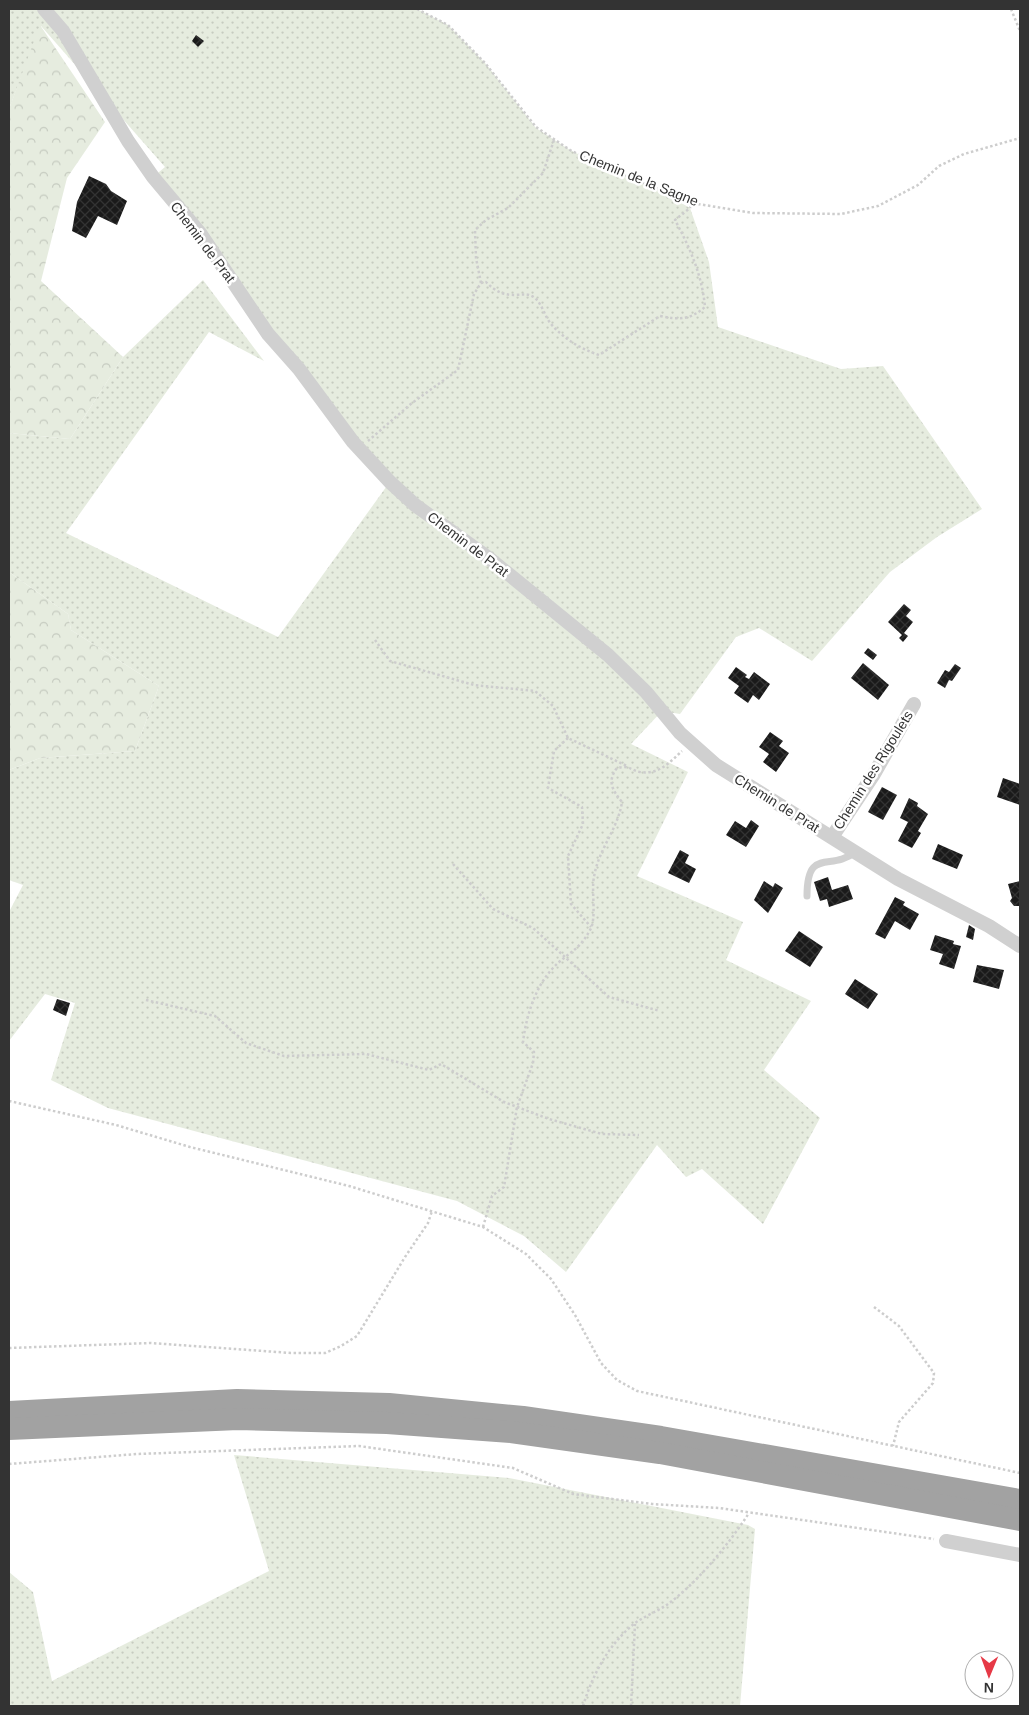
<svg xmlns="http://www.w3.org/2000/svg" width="1029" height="1715" font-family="Helvetica,sans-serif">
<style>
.grass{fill:url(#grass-dots)}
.forest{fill:url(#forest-crowns)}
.building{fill:url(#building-cross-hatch)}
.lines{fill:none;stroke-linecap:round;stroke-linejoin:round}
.path{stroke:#cdcdcd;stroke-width:2.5;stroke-dasharray:2.5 2.5;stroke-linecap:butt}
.service{stroke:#d0d0d0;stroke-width:7}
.minor{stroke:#d0d0d0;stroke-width:14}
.trunk{stroke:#a2a2a2;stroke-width:22}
.labels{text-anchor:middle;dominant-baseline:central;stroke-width:5;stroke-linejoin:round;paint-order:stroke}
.street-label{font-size:14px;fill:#333;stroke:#fff}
</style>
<defs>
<pattern id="grass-dots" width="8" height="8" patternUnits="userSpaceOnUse" patternTransform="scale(1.25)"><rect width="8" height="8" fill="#e6ecdf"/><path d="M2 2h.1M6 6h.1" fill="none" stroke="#c6cbc0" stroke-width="1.8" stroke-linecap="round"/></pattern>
<pattern id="forest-crowns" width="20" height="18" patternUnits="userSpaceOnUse" patternTransform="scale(1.25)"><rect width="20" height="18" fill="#e6ecdf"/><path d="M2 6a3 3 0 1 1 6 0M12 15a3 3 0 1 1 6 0" fill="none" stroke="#c6cbc0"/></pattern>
<pattern id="building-cross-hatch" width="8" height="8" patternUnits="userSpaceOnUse" patternTransform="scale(1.25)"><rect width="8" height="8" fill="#1a1a1a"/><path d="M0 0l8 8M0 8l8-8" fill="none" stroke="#333"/></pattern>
</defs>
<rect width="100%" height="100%" fill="#fff"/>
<g class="grass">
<polygon points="9,9 417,9 448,25 485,63 536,128 570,150 600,165 648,184 690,208 709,262 718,327 841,369 883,366 982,509 937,537 890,572 812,661 759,628 736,637 680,714 662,711 631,744 688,772 637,876 743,922 726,960 811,1001 764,1070 820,1118 763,1224 702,1169 686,1177 657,1145 566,1272 524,1236 457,1201 108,1108 51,1080 75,1003 45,994 9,1041 9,912 23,885 9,880 9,770 40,758 135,751 159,686 71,630 68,614 9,572 9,433 70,439 123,357 203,280 264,361 209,332 66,533 278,637 389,483 153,177 165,167 41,26 9,109"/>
<polygon points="234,1455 509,1478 748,1525 755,1529 740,1706 9,1706 9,1572 33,1592 52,1681 269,1571"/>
</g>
<g class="forest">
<polygon points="40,25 105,122 67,178 41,281 123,357 70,439 9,433 9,109"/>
<polygon points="9,572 68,614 71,630 159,686 135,751 40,758 9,770"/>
</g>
<g class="building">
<polygon points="196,35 204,41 198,47 192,41"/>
<polygon points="89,176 106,184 111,191 127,201 117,225 98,216 86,238 72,231 77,202"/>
<polygon points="904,604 911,610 906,616 913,622 904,633 908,636 903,642 899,638 902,635 888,622"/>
<polygon points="868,648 877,655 873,660 864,653"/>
<polygon points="863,663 889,685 878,700 851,678"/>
<polygon points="955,664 961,668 952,681 949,680 945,688 937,683 945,670 949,672"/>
<polygon points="736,667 747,675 745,677 749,679 754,672 770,684 759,700 753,695 748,703 734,693 739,686 728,678"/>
<polygon points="770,732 783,741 779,746 789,753 776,772 763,762 769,754 759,747"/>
<polygon points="1003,778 1020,784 1020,805 997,797"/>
<polygon points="882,787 897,795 883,820 868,812"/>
<polygon points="909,798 918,803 917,806 928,814 918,831 921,833 912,848 898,841 908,822 900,818"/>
<polygon points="751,820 759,826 746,847 726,835 735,821 746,828"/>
<polygon points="938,844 963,855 957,869 932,859"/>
<polygon points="680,850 689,855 685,863 696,869 689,883 668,873"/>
<polygon points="828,877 832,890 848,885 853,899 829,907 827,899 820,901 814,882"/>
<polygon points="764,881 773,887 775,883 783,888 768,913 754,900"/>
<polygon points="1020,881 1020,906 1014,906 1010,901 1012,898 1008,884"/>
<polygon points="895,897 905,902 903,905 919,914 910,930 895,921 885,939 875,934"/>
<polygon points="969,925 975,929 973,940 966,937"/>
<polygon points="799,931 823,947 810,967 785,951"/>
<polygon points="935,935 954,941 953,944 961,946 954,969 939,964 943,954 930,950"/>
<polygon points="977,965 1004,970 999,989 973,982"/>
<polygon points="855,979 878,994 868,1009 845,994"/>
<polygon points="57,999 70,1003 66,1016 53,1010"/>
</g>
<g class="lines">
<g class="path">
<polyline points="417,9 448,25 485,63 536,127 570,150 600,165 692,203 753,213 841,214 878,206 918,185 939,166 964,154 1020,138"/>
<polyline points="1011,9 1020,31"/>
<polyline points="481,283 476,258 475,230 486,220 508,208 543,173 554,140"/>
<path d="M 368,441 L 412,403 L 458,370 L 474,294 L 481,283 L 486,282 C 508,305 523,288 535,298 C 542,304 545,317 551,324 C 564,339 581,349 599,355 L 660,316 C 679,320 690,320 705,307 C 702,275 690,248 675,220 L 690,208 L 692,203"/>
<polyline points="375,640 390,661 474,685 535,691 553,706 568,738 627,766"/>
<polyline points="568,738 554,751 548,788 582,807 583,824 568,856 571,904 591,927"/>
<polyline points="453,864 493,909 533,928 609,997 660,1011"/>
<polyline points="146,1000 215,1016 246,1043 284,1056 366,1054 429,1070 441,1064 504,1102 549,1119 602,1134 639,1135"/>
<polyline points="9,1101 116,1125 190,1147 349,1186 483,1227 526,1254 551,1279 575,1315 601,1363 617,1380 637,1391 1020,1473"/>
<path d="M 483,1227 L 492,1196 L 504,1187 L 517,1107 L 533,1063 L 534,1052 L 523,1042 C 526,1017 535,987 553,968 C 567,953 579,951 590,930 C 597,919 591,891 594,877 C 598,850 618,829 622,802 C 612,790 607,781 617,768 C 630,765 630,770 640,772 C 659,775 670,762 682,751"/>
<polyline points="874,1307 899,1326 934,1373 933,1383 899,1422 893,1446"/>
<polyline points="9,1348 151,1343 291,1353 325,1353 341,1346 357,1336 405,1257 428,1223 432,1211"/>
<polyline points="9,1464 137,1454 359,1446 513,1468 573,1494 652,1504 719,1508 934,1539"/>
<path d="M 583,1706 C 593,1674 608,1645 635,1623 C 645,1616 658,1611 668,1604 C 699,1581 728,1545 749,1513"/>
<polyline points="631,1706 635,1624"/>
</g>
<path class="service" d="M 807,896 C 807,846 831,872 855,852"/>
<g class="minor">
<polyline points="44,9 63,31 128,141 153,177 200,233 268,334 299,369 353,442 390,482 415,505 490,559 608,655 646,692 680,733 716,765 898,879 989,926 1020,946"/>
<polyline points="832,837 874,774 914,704"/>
<polyline points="946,1541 1020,1555"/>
</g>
<g class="trunk">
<polyline points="9,1412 237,1400 389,1404 523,1417 661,1437 1020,1500"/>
<polyline points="9,1429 238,1419 387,1423 511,1432 660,1453 1020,1520"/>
</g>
</g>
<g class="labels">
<g class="street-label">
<text transform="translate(639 178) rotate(22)">Chemin de la Sagne</text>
<text transform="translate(203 242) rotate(53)">Chemin de Prat</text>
<text transform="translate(468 544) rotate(37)">Chemin de Prat</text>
<text transform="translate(873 770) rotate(-58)">Chemin des Rigoulets</text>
<text transform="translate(777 803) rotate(32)">Chemin de Prat</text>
</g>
</g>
<rect width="1029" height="1715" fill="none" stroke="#333333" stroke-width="20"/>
<g transform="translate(989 1675) rotate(181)"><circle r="24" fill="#ffffff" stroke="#adadad"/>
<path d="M0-4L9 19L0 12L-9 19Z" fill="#e63946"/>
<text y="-8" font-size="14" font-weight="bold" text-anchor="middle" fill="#333333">N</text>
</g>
</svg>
